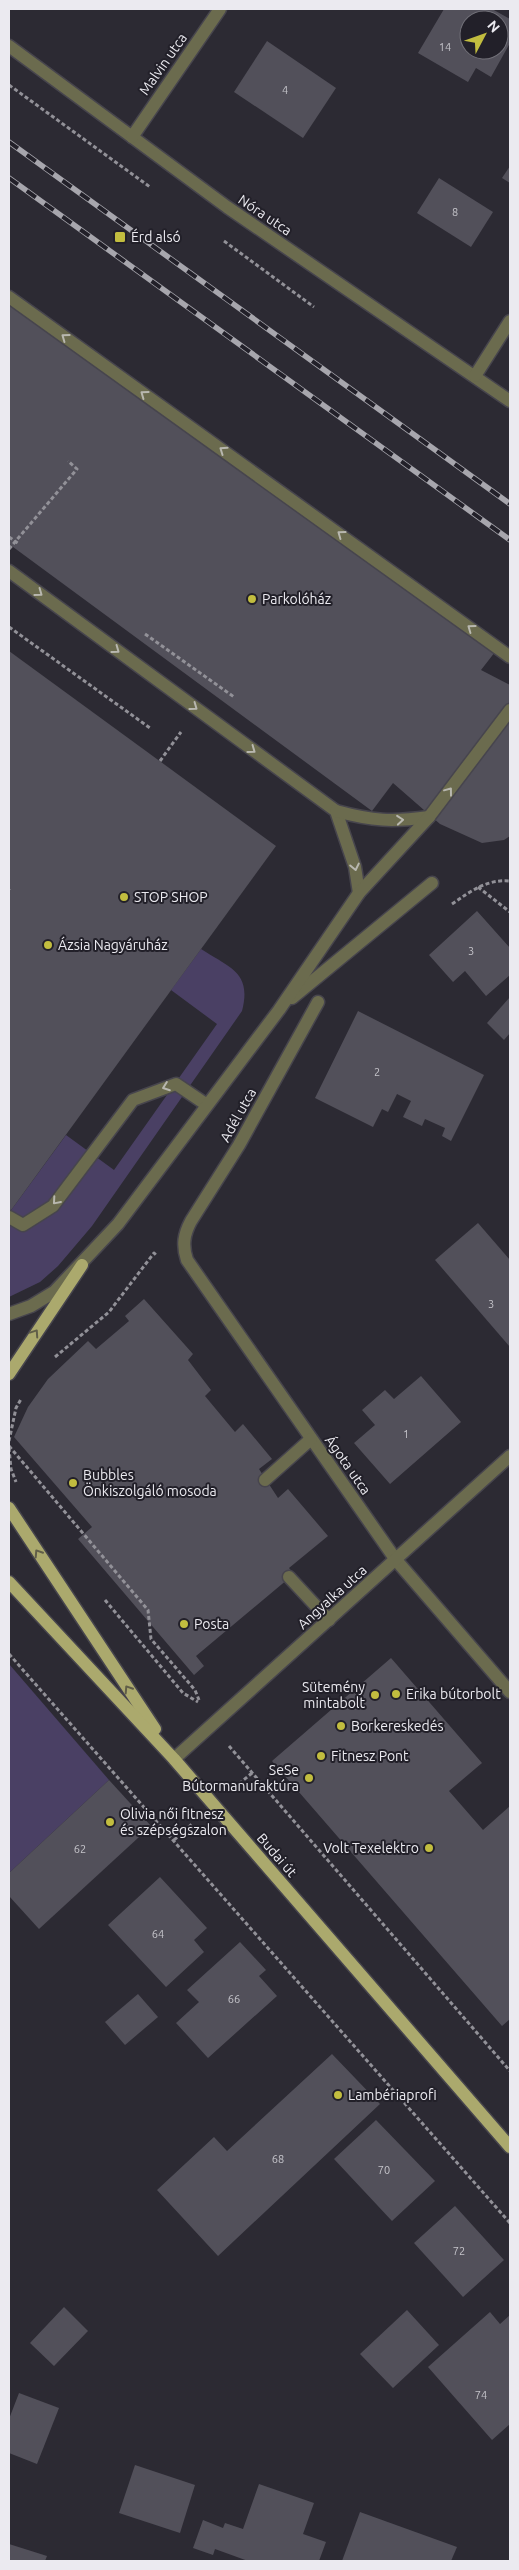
<svg xmlns="http://www.w3.org/2000/svg" width="519" height="2570" font-family="Ubuntu,sans-serif">
<style>
.green{fill:#4a4064}
.building{fill:#52505a;fill-rule:evenodd}
.lines{fill:none;stroke-linecap:round;stroke-linejoin:round}
.minor-casing{stroke:#47454d;stroke-width:15}
.major-casing{stroke:#47454d;stroke-width:15}
.path{stroke:#929198;stroke-width:3;stroke-dasharray:4 2.5;stroke-linecap:butt}
.minor{stroke:#6b6b4e;stroke-width:12}
.major{stroke:#aba96d;stroke-width:12}
.rail-casing{stroke:#a7a6ad;stroke-width:5.5}
.rail{stroke:#222029;stroke-width:4;stroke-dasharray:11;stroke-linecap:butt}
.path-bridge{stroke:#929198;stroke-width:3;stroke-dasharray:4 2.5;stroke-linecap:butt}
.oneway{stroke:#b8b7af}
.oneway2{stroke:#605e48}
.poi-dot{fill:#c2bd3f;stroke:#222029;stroke-width:2}
.labels{text-anchor:middle;dominant-baseline:central;stroke-width:4;stroke-linejoin:round;paint-order:stroke}
.number-label{font-size:11px;fill:#c5c4ca}
.street-label{font-size:14px;fill:#ebeaf0;stroke:#222029}
.poi-label{font-size:14px;fill:#ebeaf0;stroke:#222029;text-anchor:start}
</style>
<rect width="100%" height="100%" fill="#2c2a33"/>
<g class="green">
<path d="M 201,949 C 230,968 252,972 242,1011 L 92,1226 L 58,1266 L 40,1282 L 9,1297 L 9,1213 L 66,1135 L 114,1170 L 217,1024 L 171,990 Z"/>
<polygon points="9,1664 109,1780 9,1873"/>
</g>
<g class="building">
<path d="M 444,9 L 492,9 L 510,19 L 510,43 L 491,77 L 476,68 L 468,82 L 418,53 ZM 469,20 L 499,20 L 499,50 L 469,50 Z"/>
<polygon points="267,41 336,88 303,138 234,92"/>
<polygon points="510,166 510,183 502,178"/>
<polygon points="439,178 493,212 471,247 417,213"/>
<polygon points="9,304 495,652 481,670 510,685 510,836 504,840 482,843 440,824 393,783 372,811 9,544"/>
<polygon points="9,651 276,846 9,1213"/>
<polygon points="477,911 510,948 510,975 486,996 465,971 453,982 429,955"/>
<polygon points="510,997 510,1033 504,1040 487,1023"/>
<polygon points="358,1011 484,1075 451,1141 442,1136 445,1128 425,1119 422,1126 403,1117 411,1101 397,1094 388,1112 382,1109 373,1127 315,1098"/>
<polygon points="478,1223 510,1260 510,1347 435,1260"/>
<polygon points="144,1299 193,1354 188,1360 211,1390 205,1396 235,1432 243,1424 272,1459 259,1469 278,1498 288,1489 328,1536 289,1568 294,1574 196,1656 204,1666 194,1675 78,1539 92,1527 14,1437 28,1407 48,1379 88,1341 96,1349 129,1321 125,1316"/>
<polygon points="421,1376 461,1422 390,1484 354,1443 375,1425 362,1410 385,1390 394,1399"/>
<polygon points="391,1658 482,1763 449,1791 483,1830 510,1806 510,2019 502,2026 272,1761"/>
<polygon points="109,1780 151,1826 39,1929 9,1896 9,1873"/>
<polygon points="160,1877 207,1928 194,1940 204,1952 166,1987 108,1925"/>
<polygon points="240,1942 266,1970 259,1976 277,1996 208,2058 176,2023 199,2002 187,1990"/>
<polygon points="138,1994 158,2017 125,2045 105,2022"/>
<polygon points="332,2054 380,2104 218,2256 157,2190 214,2137 227,2151"/>
<polygon points="376,2120 435,2181 392,2221 334,2159"/>
<polygon points="455,2206 504,2260 463,2297 414,2243"/>
<polygon points="64,2307 88,2331 54,2366 30,2343"/>
<polygon points="407,2310 439,2345 393,2388 360,2354"/>
<polygon points="490,2312 500,2324 510,2315 510,2424 492,2440 428,2367"/>
<polygon points="19,2393 59,2408 37,2464 9,2453 9,2419"/>
<polygon points="135,2465 195,2485 180,2533 119,2513"/>
<polygon points="259,2484 314,2503 303,2534 326,2542 319,2561 248,2561 215,2549 213,2555 193,2548 203,2520 223,2528 225,2523 243,2529"/>
<polygon points="360,2512 457,2547 451,2561 342,2561"/>
<polygon points="9,2544 47,2556 45,2561 9,2561"/>
</g>
<g class="lines">
<defs>
<g id="minor">
<polyline points="9,46 227,207 510,401"/>
<polyline points="132,137 220,9"/>
<polyline points="9,297 510,657"/>
<polyline points="475,376 510,321"/>
<polyline points="9,571 336,811 355,867 359,893"/>
<path d="M 336,811 C 373,821 392,822 429,817"/>
<polyline points="292,998 432,883"/>
<path d="M 318,1002 L 239,1145 L 191,1221 C 184,1234 182,1245 187,1260 L 396,1560 L 510,1692"/>
<polyline points="9,1217 23,1225 53,1206 133,1100 176,1084 207,1105"/>
<polyline points="9,1314 31,1306 54,1292 118,1224 279,1010 359,893 429,817 510,710"/>
<polyline points="265,1480 311,1439"/>
<polyline points="289,1577 329,1620"/>
<polyline points="174,1759 510,1456"/>
</g>
<g id="major">
<polyline points="9,1374 82,1265"/>
<polyline points="9,1508 155,1729"/>
<polyline points="9,1582 174,1759 510,2147"/>
</g>
</defs>
<use href="#minor" class="minor-casing"/>
<use href="#major" class="major-casing"/>
<g class="path">
<polyline points="9,85 150,187"/>
<polyline points="224,241 314,307"/>
<polyline points="9,537 19,544"/>
<polyline points="9,627 150,728"/>
<polyline points="145,634 234,697"/>
<polyline points="160,761 181,732"/>
<polyline points="478,887 510,912"/>
<polyline points="9,889 9,890"/>
<path d="M 452,904 C 471,891 487,879 510,881"/>
<polyline points="55,1357 109,1312 154,1253 157,1256"/>
<polyline points="9,1441 16,1408 21,1399"/>
<polyline points="9,1446 148,1610 151,1639 195,1690 199,1700"/>
<polyline points="9,1448 11,1469 16,1482"/>
<polyline points="105,1600 183,1693 198,1702"/>
<polyline points="9,1654 510,2223"/>
<polyline points="229,1746 510,2071"/>
<polyline points="234,1788 252,1773"/>
<polyline points="174,1840 193,1823"/>
</g>
<use href="#minor" class="minor"/>
<use href="#major" class="major"/>
<defs>
<g id="rail">
<polyline points="9,142 510,504"/>
<polyline points="9,178 510,540"/>
</g>
</defs>
<use href="#rail" class="rail-casing"/>
<use href="#rail" class="rail"/>
<polyline class="path-bridge" points="9,549 77,469 68,461"/>
</g>
<defs><path id="oneway-chevron" d="M-2-3.5L2.5 0L-2 3.5" fill="none" stroke-width="1.6" stroke-linecap="round" stroke-linejoin="round" transform="scale(1.25)"/></defs>
<g class="oneway">
<use href="#oneway-chevron" transform="translate(65 337) rotate(-144)"/>
<use href="#oneway-chevron" transform="translate(144 394) rotate(-144)"/>
<use href="#oneway-chevron" transform="translate(223 450) rotate(-145)"/>
<use href="#oneway-chevron" transform="translate(341 534) rotate(-144)"/>
<use href="#oneway-chevron" transform="translate(39 593) rotate(36)"/>
<use href="#oneway-chevron" transform="translate(471 628) rotate(-144)"/>
<use href="#oneway-chevron" transform="translate(116 650) rotate(36)"/>
<use href="#oneway-chevron" transform="translate(194 707) rotate(36)"/>
<use href="#oneway-chevron" transform="translate(252 750) rotate(36)"/>
<use href="#oneway-chevron" transform="translate(449 791) rotate(-53)"/>
<use href="#oneway-chevron" transform="translate(400 820) rotate(-5)"/>
<use href="#oneway-chevron" transform="translate(355 867) rotate(78)"/>
<use href="#oneway-chevron" transform="translate(166 1087) rotate(160)"/>
<use href="#oneway-chevron" transform="translate(56 1201) rotate(131)"/>
</g>
<g class="oneway2">
<use href="#oneway-chevron" transform="translate(35 1333) rotate(-56)"/>
<use href="#oneway-chevron" transform="translate(38 1553) rotate(-123)"/>
<use href="#oneway-chevron" transform="translate(128 1689) rotate(-123)"/>
</g>
<g class="poi-dot">
<rect x="114" y="231" width="12" height="12" rx="2.5"/>
<circle cx="252" cy="599" r="5"/>
<circle cx="124" cy="897" r="5"/>
<circle cx="48" cy="945" r="5"/>
<circle cx="73" cy="1483" r="5"/>
<circle cx="184" cy="1624" r="5"/>
<circle cx="396" cy="1694" r="5"/>
<circle cx="375" cy="1695" r="5"/>
<circle cx="341" cy="1726" r="5"/>
<circle cx="321" cy="1756" r="5"/>
<circle cx="309" cy="1778" r="5"/>
<circle cx="110" cy="1822" r="5"/>
<circle cx="429" cy="1848" r="5"/>
<circle cx="338" cy="2095" r="5"/>
</g>
<g class="labels">
<g class="number-label">
<text x="445" y="47">14</text>
<text x="285" y="90">4</text>
<text x="455" y="212">8</text>
<text x="471" y="951">3</text>
<text x="377" y="1072">2</text>
<text x="491" y="1304">3</text>
<text x="406" y="1434">1</text>
<text x="80" y="1849">62</text>
<text x="158" y="1934">64</text>
<text x="234" y="1999">66</text>
<text x="278" y="2159">68</text>
<text x="384" y="2170">70</text>
<text x="459" y="2251">72</text>
<text x="481" y="2395">74</text>
</g>
<g class="street-label">
<text transform="translate(163 64) rotate(-55)">Malvin utca</text>
<text transform="translate(265 215) rotate(34)">Nóra utca</text>
<text transform="translate(238 1115) rotate(-61)">Adél utca</text>
<text transform="translate(348 1465) rotate(55)">Ágota utca</text>
<text transform="translate(332 1597) rotate(-42)">Angyalka utca</text>
<text transform="translate(277 1855) rotate(49)">Budai út</text>
</g>
<g class="poi-label">
<text x="131" y="237">Érd alsó</text>
<text x="262" y="599">Parkolóház</text>
<text x="134" y="897">STOP SHOP</text>
<text x="58" y="945">Ázsia Nagyáruház</text>
<text x="83" y="1475">Bubbles<tspan x="83" dy="16">Önkiszolgáló mosoda</tspan></text>
<text x="194" y="1624">Posta</text>
<text x="365" y="1687" text-anchor="end">Sütemény<tspan x="365" dy="16">mintabolt</tspan></text>
<text x="406" y="1694">Erika bútorbolt</text>
<text x="351" y="1726">Borkereskedés</text>
<text x="331" y="1756">Fitnesz Pont</text>
<text x="299" y="1770" text-anchor="end">SeSe<tspan x="299" dy="16">Bútormanufaktúra</tspan></text>
<text x="120" y="1814">Olivia női fitnesz<tspan x="120" dy="16">és szépségszalon</tspan></text>
<text x="419" y="1848" text-anchor="end">Volt Texelektro</text>
<text x="348" y="2095">Lambériaprofi</text>
</g>
</g>
<rect width="519" height="2570" fill="none" stroke="#ebeaf0" stroke-width="20"/>
<g transform="translate(484 35) rotate(49)"><circle r="24" fill="#222029" stroke="#727179"/>
<path d="M0-4L9 19L0 12L-9 19Z" fill="#c2bd3f"/>
<text y="-8" font-size="14" font-weight="bold" text-anchor="middle" fill="#ebeaf0">N</text>
</g>
</svg>
